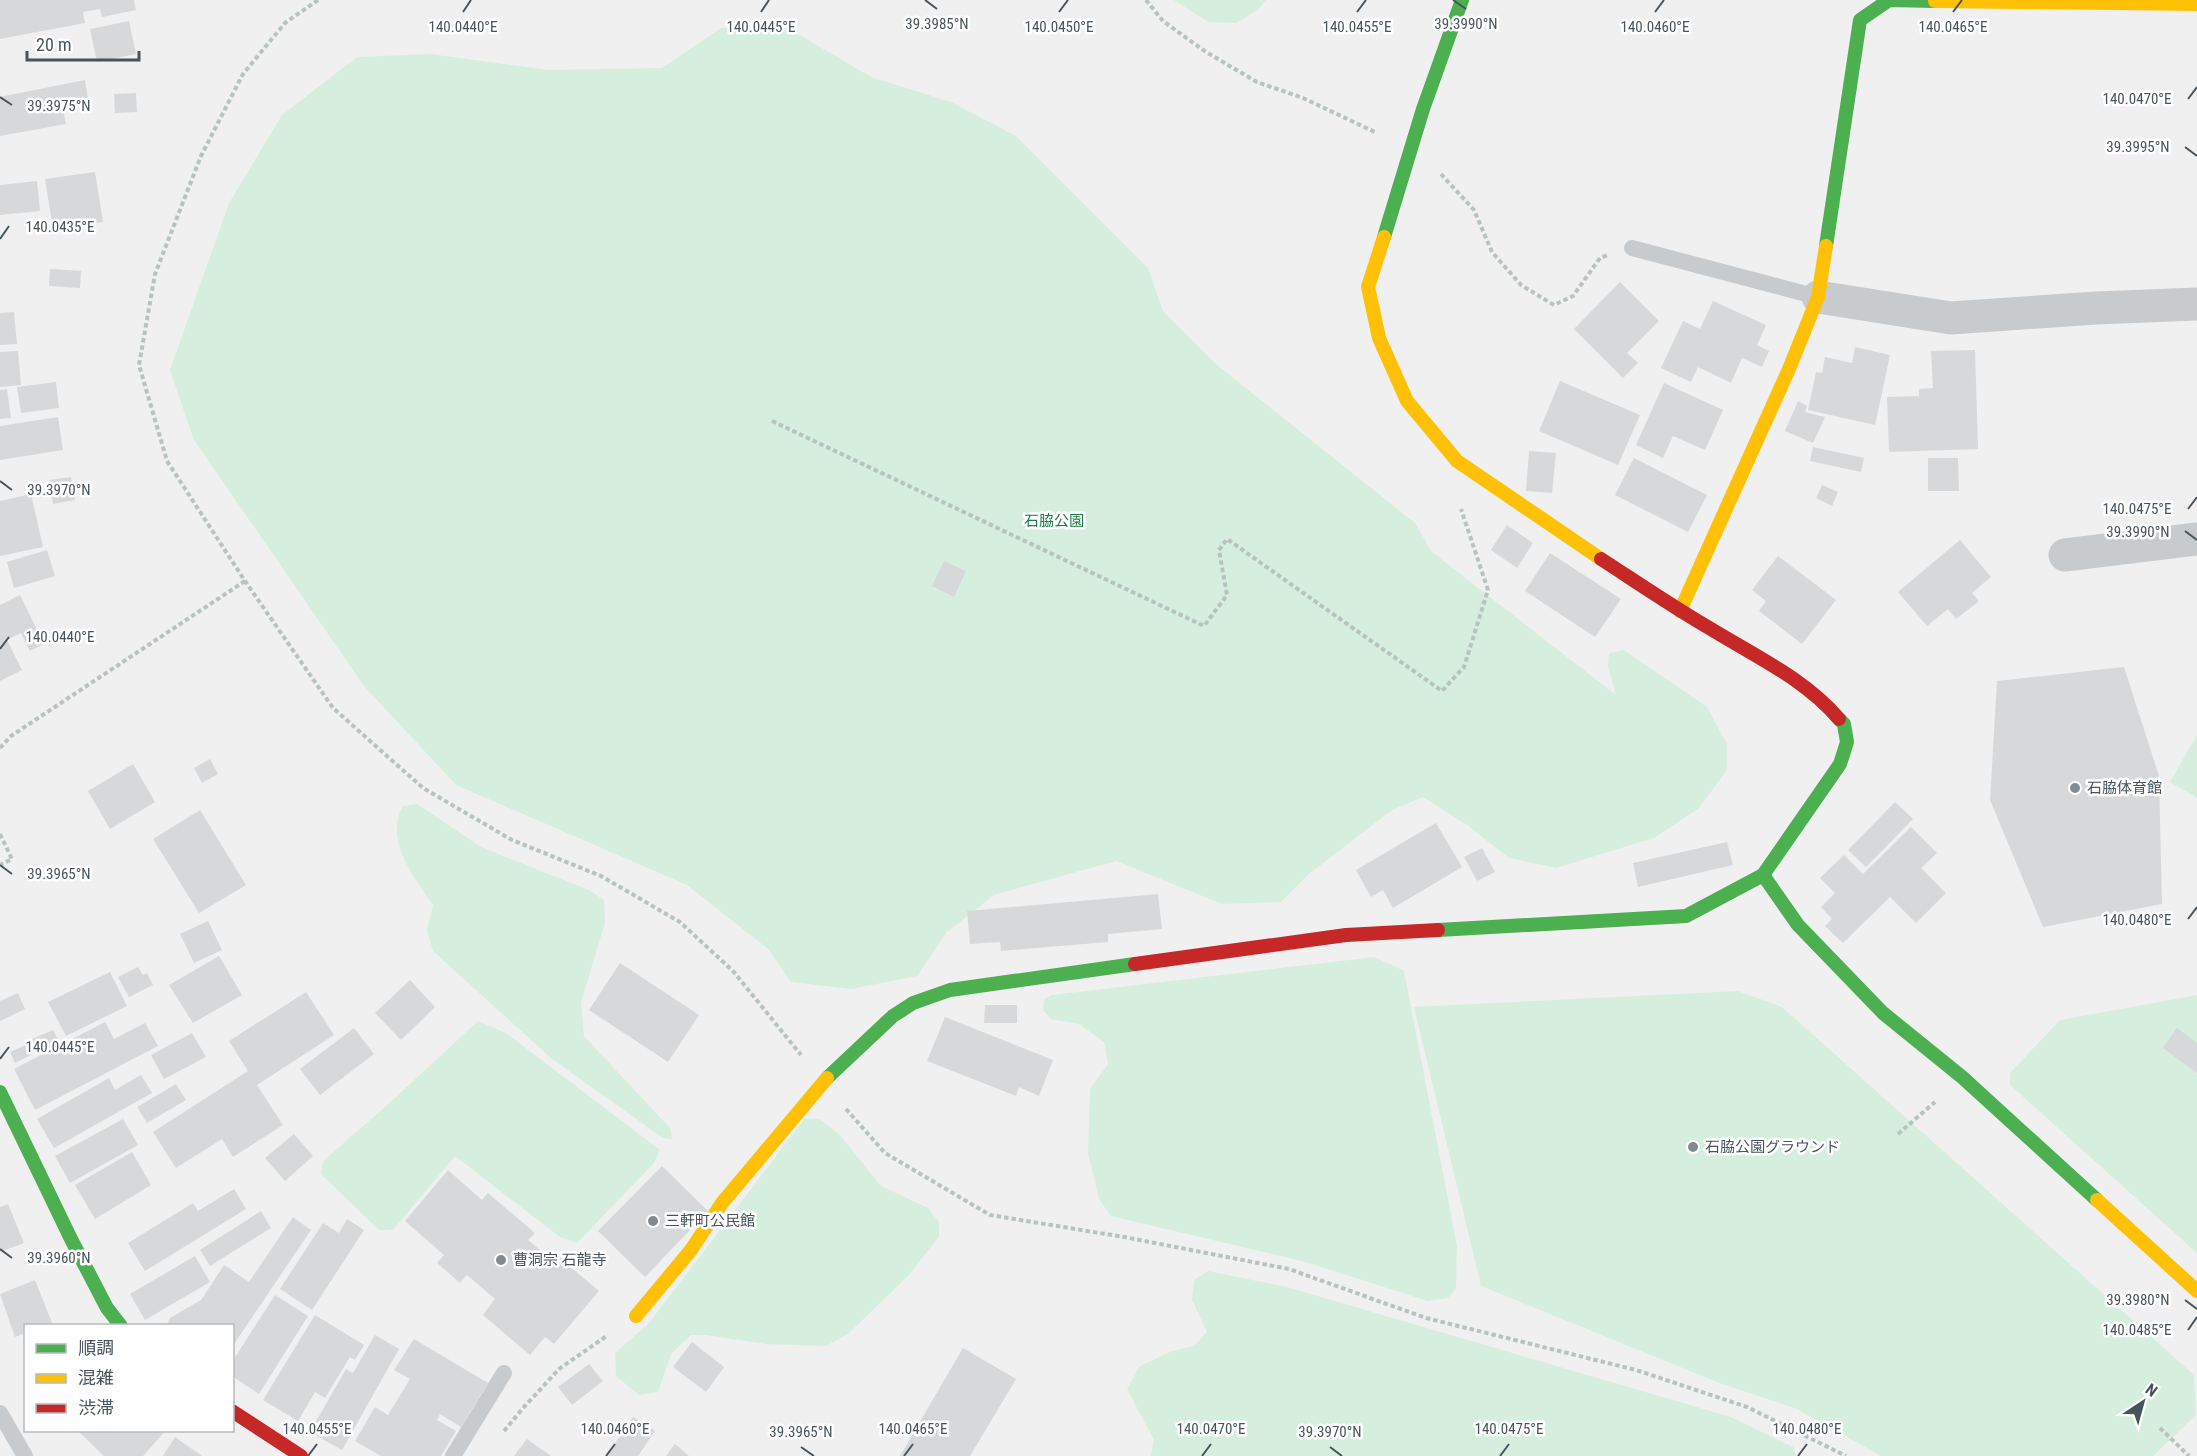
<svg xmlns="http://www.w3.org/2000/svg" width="2197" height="1456" font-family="'Roboto Condensed','Noto Sans JP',sans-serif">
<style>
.green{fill:#d6eedd}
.building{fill:#d7d8d9}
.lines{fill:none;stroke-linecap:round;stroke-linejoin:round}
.path{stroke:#b7c3bf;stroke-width:4;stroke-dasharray:4.5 3;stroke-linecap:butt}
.lane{stroke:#c8cbcd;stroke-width:16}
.street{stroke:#c8cbcd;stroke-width:33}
.fast{stroke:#4caf50;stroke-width:14}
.slow{stroke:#ffc107;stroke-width:14}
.jam{stroke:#c62828;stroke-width:14}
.ticks{fill:none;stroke:#48545c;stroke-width:2}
.poi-dot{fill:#838b90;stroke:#fff;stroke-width:2}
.labels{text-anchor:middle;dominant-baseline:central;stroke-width:5;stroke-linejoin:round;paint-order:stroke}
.park-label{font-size:15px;fill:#1b7b44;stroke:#fff}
.poi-label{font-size:15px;fill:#48545c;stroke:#fff;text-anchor:start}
.ticks-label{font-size:15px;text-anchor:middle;fill:#48545c;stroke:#fff;stroke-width:5;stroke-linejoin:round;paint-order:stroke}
</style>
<rect width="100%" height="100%" fill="#f1f0f0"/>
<g class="green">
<polygon points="1174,0 1266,0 1258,10 1236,23 1208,22"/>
<polygon points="721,28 793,31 871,77 951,102 1016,136 1148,268 1163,311 1217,365 1415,523 1432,552 1616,695 1608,666 1609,653 1624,650 1707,707 1727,744 1727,770 1699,808 1654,838 1556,868 1509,858 1467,825 1423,797 1392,810 1309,874 1281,902 1222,904 1116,861 994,895 947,932 917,976 851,989 791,982 768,949 687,885 456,785 364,686 194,440 170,370 229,203 282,115 357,57 430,54 549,70 662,68"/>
<polygon points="2197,735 2197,798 2170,782"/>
<path d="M 417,804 L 481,847 L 589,890 L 604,900 L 605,923 L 581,1003 L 584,1036 L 670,1128 L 672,1139 L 663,1138 L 552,1059 L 433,951 L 427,930 L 433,905 C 414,878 384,839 403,806 Z"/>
<polygon points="1375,957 1404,971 1457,1246 1456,1288 1448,1298 1428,1301 1302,1261 1111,1216 1099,1199 1088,1153 1090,1089 1108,1064 1104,1042 1079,1024 1051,1019 1043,1010 1044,999 1052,995"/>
<polygon points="1738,991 1782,1007 2194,1375 2196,1415 2153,1456 1881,1456 1797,1409 1722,1384 1481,1286 1414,1007"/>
<polygon points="2197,995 2197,1253 2010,1085 2010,1073 2060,1020"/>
<polygon points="478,1021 506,1033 660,1150 654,1163 577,1243 560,1237 455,1156 393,1230 379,1230 321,1174 323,1161 386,1106"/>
<polygon points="805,1118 819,1119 839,1134 881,1186 928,1208 939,1222 939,1237 908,1276 848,1334 826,1346 765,1344 706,1335 691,1335 671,1354 658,1392 639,1395 616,1376 615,1353 649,1323"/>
<polygon points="1208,1271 1287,1287 1731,1417 1793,1447 1796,1456 1151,1456 1154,1440 1127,1389 1140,1366 1172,1351 1194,1346 1207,1332 1192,1300 1194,1280"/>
</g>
<g class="building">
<polygon points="0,0 134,0 136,10 102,17 100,9 83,12 85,23 0,39"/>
<polygon points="129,21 136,54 97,62 90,29"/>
<polygon points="85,80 89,105 63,110 66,124 0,136 0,97"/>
<polygon points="136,93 137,112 115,113 114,94"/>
<polygon points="95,172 103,222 53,229 45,179"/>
<polygon points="37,181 40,211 0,215 0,185"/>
<polygon points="50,269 81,271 80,288 49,286"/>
<polygon points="1620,282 1659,321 1627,353 1638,363 1623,378 1574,329"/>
<polygon points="1713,301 1766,325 1757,345 1769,351 1762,367 1742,358 1731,383 1698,367 1691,382 1661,368 1683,321 1700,329"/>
<polygon points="14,312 17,344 0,345 0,313"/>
<polygon points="1855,347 1890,355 1875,425 1808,410 1816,372 1822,373 1825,357 1852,363"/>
<polygon points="1975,350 1978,449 1889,452 1887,397 1919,396 1919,389 1933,388 1931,351"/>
<polygon points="18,351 21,385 0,387 0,352"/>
<polygon points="1560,381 1640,415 1618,465 1539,431"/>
<polygon points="56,382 59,408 21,413 17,387"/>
<polygon points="1664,383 1723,410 1705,450 1673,436 1663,458 1636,445"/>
<polygon points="7,389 11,418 0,419 0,390"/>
<polygon points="1798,401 1807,406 1805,412 1825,417 1813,443 1785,431"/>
<polygon points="58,417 63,450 0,460 0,426"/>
<polygon points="1813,447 1864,458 1861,472 1810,461"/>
<polygon points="1529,451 1556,453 1552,493 1526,491"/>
<polygon points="1634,458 1707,495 1688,532 1615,495"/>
<polygon points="1928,458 1958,458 1959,491 1928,491"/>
<polygon points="71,477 75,500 53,504 49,480"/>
<polygon points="1822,485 1838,492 1832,506 1816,498"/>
<polygon points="31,494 43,547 0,556 0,501"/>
<polygon points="1507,525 1533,543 1517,568 1491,550"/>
<polygon points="1960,540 1991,577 1972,593 1979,601 1956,619 1948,609 1927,626 1898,592"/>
<polygon points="47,550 55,576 14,588 7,562"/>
<polygon points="1550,553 1621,599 1595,637 1525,591"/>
<polygon points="1778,556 1836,600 1802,644 1759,611 1766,601 1752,590"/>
<polygon points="944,561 966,571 954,597 932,586"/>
<polygon points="20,595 44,644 30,651 21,633 7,640 22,670 0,681 0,605"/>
<polygon points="2124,667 2159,776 2162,904 2043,927 1990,800 1997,681"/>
<polygon points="210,759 218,774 202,783 194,768"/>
<polygon points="133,764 155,802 110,829 88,791"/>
<polygon points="1895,802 1913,819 1866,867 1848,850"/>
<polygon points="200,810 246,885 199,913 153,839"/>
<polygon points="1436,823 1462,867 1393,908 1383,890 1371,897 1356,870"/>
<polygon points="1911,827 1937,853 1921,868 1946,893 1916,923 1890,897 1843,943 1825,926 1832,919 1821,907 1835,893 1820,878 1844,855 1863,874"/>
<polygon points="1727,842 1733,865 1638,887 1633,863"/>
<polygon points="1482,848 1495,872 1477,881 1464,857"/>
<polygon points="1158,894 1162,929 1108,934 1108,942 1001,951 1000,942 970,944 967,911"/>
<polygon points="208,921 222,950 194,963 180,934"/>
<polygon points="219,956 242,995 193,1023 169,985"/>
<polygon points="620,963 699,1015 668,1062 589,1010"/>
<polygon points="138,967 143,975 147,973 153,985 129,997 118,977"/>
<polygon points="110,972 127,1006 66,1036 48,1002"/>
<polygon points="410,980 435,1007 401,1040 375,1013"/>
<polygon points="306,992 334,1035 257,1085 283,1125 233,1157 222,1139 176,1168 153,1132 248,1071 229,1041"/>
<polygon points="18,993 25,1009 0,1021 0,1001"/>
<polygon points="985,1005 1017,1005 1017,1023 984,1023"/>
<polygon points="945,1017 1053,1060 1039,1096 1019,1087 1016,1096 927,1061"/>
<polygon points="105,1022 114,1039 145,1023 158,1046 35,1110 14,1069"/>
<polygon points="354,1028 374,1054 320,1095 300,1069"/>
<polygon points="2177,1028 2197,1043 2197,1073 2163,1048"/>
<polygon points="53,1030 59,1041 38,1051 32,1039"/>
<polygon points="192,1033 206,1057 164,1079 151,1055"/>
<polygon points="28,1044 33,1054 15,1063 10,1052"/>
<polygon points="141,1075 152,1093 54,1148 37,1119 109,1078 115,1090"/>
<polygon points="176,1084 186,1100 147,1123 137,1107"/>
<polygon points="123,1119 138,1145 70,1183 55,1156"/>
<polygon points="294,1134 313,1156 285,1181 265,1158"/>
<polygon points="132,1152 151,1185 95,1219 75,1185"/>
<polygon points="662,1166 708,1211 645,1277 598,1231"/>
<polygon points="448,1170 482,1200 488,1193 535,1233 528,1240 550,1258 554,1253 599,1291 554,1344 545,1337 530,1355 483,1315 495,1299 467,1275 460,1283 437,1263 444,1255 405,1221"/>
<polygon points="234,1189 246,1209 145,1271 128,1243 193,1203 198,1211"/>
<polygon points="8,1204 24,1243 0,1252 0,1207"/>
<polygon points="261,1211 271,1228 210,1266 200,1250"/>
<polygon points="293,1217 311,1230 232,1347 232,1326 166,1326 170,1318 201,1300 224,1265 249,1282"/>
<polygon points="347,1219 364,1230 312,1310 280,1289 323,1223 339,1233"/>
<polygon points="195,1256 210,1282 145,1320 130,1294"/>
<polygon points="35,1280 52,1323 45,1326 26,1326 26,1333 15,1337 0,1294"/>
<polygon points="275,1295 308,1316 259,1394 232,1376 232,1362"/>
<polygon points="315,1315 364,1345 355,1360 350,1357 325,1398 315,1392 298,1421 263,1400"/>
<polygon points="375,1335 399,1349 342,1450 310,1432 346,1369 353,1373"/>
<polygon points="414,1339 488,1383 461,1427 440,1414 437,1420 456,1431 441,1456 381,1456 355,1441 375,1407 388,1415 410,1379 394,1370"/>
<polygon points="692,1342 724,1367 706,1392 673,1367"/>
<polygon points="963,1348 1016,1379 970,1456 900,1456"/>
<polygon points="589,1364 603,1381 572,1405 558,1387"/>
<polygon points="633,1417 655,1431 638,1456 606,1456"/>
<polygon points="77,1430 166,1430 143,1456 104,1456"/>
<polygon points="175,1437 202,1456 163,1456"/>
<polygon points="527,1439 551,1456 514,1456"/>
<polygon points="675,1444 689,1456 666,1456"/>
</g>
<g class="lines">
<g class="path">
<polyline points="318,0 285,23 243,74 201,156 155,274 139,365 167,461 245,581 333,708 423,788 512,840 601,876 680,922 733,971 801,1055"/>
<polyline points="1146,0 1163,21 1206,52 1257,82 1303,98 1377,133"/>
<polyline points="1441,174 1474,210 1492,252 1521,285 1554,305 1573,296 1600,258 1608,255"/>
<polyline points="772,421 1204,626 1227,595 1219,550 1227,539 1442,691 1464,667 1488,590 1461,509"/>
<polyline points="0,748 11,736 245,581"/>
<polyline points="0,834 12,859 0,865"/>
<polyline points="846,1109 885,1153 990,1215 1124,1237 1289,1269 1426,1318 1636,1370 1747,1407 1846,1456"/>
<polyline points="1898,1134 1935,1102"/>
<polyline points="2160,1428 2189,1456"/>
<polyline points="504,1431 524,1407 559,1369 608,1335"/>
</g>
<g class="lane">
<polyline points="1632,248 1818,297"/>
<polyline points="0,1413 25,1456"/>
<polyline points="453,1456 504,1373"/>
</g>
<g class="street">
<polyline points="1818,297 1951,318 2096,308 2197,304"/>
<polyline points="2065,555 2197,539"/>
</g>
<g class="fast">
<polyline points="1384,237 1423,109 1462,0"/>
<polyline points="1826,246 1860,20 1889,0 1935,1"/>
<polyline points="1763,875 1798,925 1883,1013 1962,1077 2097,1200"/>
<polyline points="1438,930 1686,916 1763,875 1840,764 1847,742 1844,724 1839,719"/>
<polyline points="827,1078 893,1016 913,1003 950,990 1135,964"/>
<polyline points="0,1092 71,1239 107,1308 121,1326"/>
</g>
<g class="slow">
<polyline points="1935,1 2197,4"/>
<polyline points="1384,237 1368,287 1379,338 1407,401 1457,461 1601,559"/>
<polyline points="1680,611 1789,369 1818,297 1826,246"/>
<polyline points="2097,1200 2197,1291"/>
<polyline points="636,1316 691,1250 722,1203 827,1078"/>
</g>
<g class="jam">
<path d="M 1601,559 C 1638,583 1673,607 1711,629 C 1755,656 1805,679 1839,719"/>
<polyline points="1135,964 1346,935 1438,930"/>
<polyline points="232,1411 301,1456"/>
</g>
</g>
<path class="ticks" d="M 925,0 L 937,9M 1453,0 L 1466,9M 463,12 L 471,0M 761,12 L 769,0M 1059,12 L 1068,0M 1357,12 L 1366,0M 1655,12 L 1664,0M 1953,12 L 1962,0M 0,97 L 12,105M 2188,99 L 2197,87M 2185,147 L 2197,156M 0,239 L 9,226M 0,481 L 12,490M 2188,509 L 2197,497M 2185,531 L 2197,540M 0,649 L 9,637M 0,865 L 12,874M 2188,919 L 2197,907M 0,1059 L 9,1047M 0,1249 L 12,1258M 2185,1300 L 2197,1309M 2188,1330 L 2197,1317M 801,1447 L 814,1456M 1330,1447 L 1342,1456M 308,1456 L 317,1444M 606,1456 L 615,1444M 904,1456 L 913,1444M 1202,1456 L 1211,1444M 1500,1456 L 1509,1444M 1798,1456 L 1807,1444"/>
<g class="poi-dot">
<circle cx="2075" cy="788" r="6"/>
<circle cx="1693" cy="1147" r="6"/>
<circle cx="653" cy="1221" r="6"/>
<circle cx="501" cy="1260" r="6"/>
</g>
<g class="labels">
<g class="park-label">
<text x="1054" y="521">石脇公園</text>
</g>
<g class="poi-label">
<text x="2087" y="788">石脇体育館</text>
<text x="1705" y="1147">石脇公園グラウンド</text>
<text x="665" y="1221">三軒町公民館</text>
<text x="513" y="1260">曹洞宗 石龍寺</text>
</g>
</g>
<g class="ticks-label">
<text x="1466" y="29">39.3990°N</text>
<text x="937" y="29">39.3985°N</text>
<text x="761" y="32">140.0445°E</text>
<text x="1059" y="32">140.0450°E</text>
<text x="1357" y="32">140.0455°E</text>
<text x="1655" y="32">140.0460°E</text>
<text x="1953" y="32">140.0465°E</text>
<text x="463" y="32">140.0440°E</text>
<text x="2137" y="104">140.0470°E</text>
<text x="59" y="111">39.3975°N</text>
<text x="2138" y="152">39.3995°N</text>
<text x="60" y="232">140.0435°E</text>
<text x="59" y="495">39.3970°N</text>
<text x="2137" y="514">140.0475°E</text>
<text x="2138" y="537">39.3990°N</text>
<text x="60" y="642">140.0440°E</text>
<text x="59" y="879">39.3965°N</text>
<text x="2137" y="925">140.0480°E</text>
<text x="60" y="1052">140.0445°E</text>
<text x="59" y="1263">39.3960°N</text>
<text x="2138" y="1305">39.3980°N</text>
<text x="2137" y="1335">140.0485°E</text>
<text x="317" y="1434">140.0455°E</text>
<text x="615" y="1434">140.0460°E</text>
<text x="913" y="1434">140.0465°E</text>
<text x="1211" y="1434">140.0470°E</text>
<text x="1509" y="1434">140.0475°E</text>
<text x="1807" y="1434">140.0480°E</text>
<text x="801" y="1437">39.3965°N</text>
<text x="1330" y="1437">39.3970°N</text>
</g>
<rect x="24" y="1324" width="210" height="108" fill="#ffffff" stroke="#b6bbbe" stroke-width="1.5"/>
<rect x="36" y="1344" width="30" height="9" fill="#4caf50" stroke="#b6bbbe" stroke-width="1.5"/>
<text x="78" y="1354" font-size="18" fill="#48545c">順調</text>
<rect x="36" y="1374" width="30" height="9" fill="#ffc107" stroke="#b6bbbe" stroke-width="1.5"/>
<text x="78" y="1384" font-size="18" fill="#48545c">混雑</text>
<rect x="36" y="1404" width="30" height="9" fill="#c62828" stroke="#b6bbbe" stroke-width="1.5"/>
<text x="78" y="1414" font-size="18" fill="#48545c">渋滞</text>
<g transform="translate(2143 1402) rotate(36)" stroke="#ffffff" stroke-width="4.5" paint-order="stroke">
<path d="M0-4.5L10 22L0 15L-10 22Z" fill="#48545c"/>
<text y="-9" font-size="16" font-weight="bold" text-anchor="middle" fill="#48545c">N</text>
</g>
<path d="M27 51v9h112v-9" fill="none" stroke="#48545c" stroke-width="3"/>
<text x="36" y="51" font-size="18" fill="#48545c" stroke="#ffffff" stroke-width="4.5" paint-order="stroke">20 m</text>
</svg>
